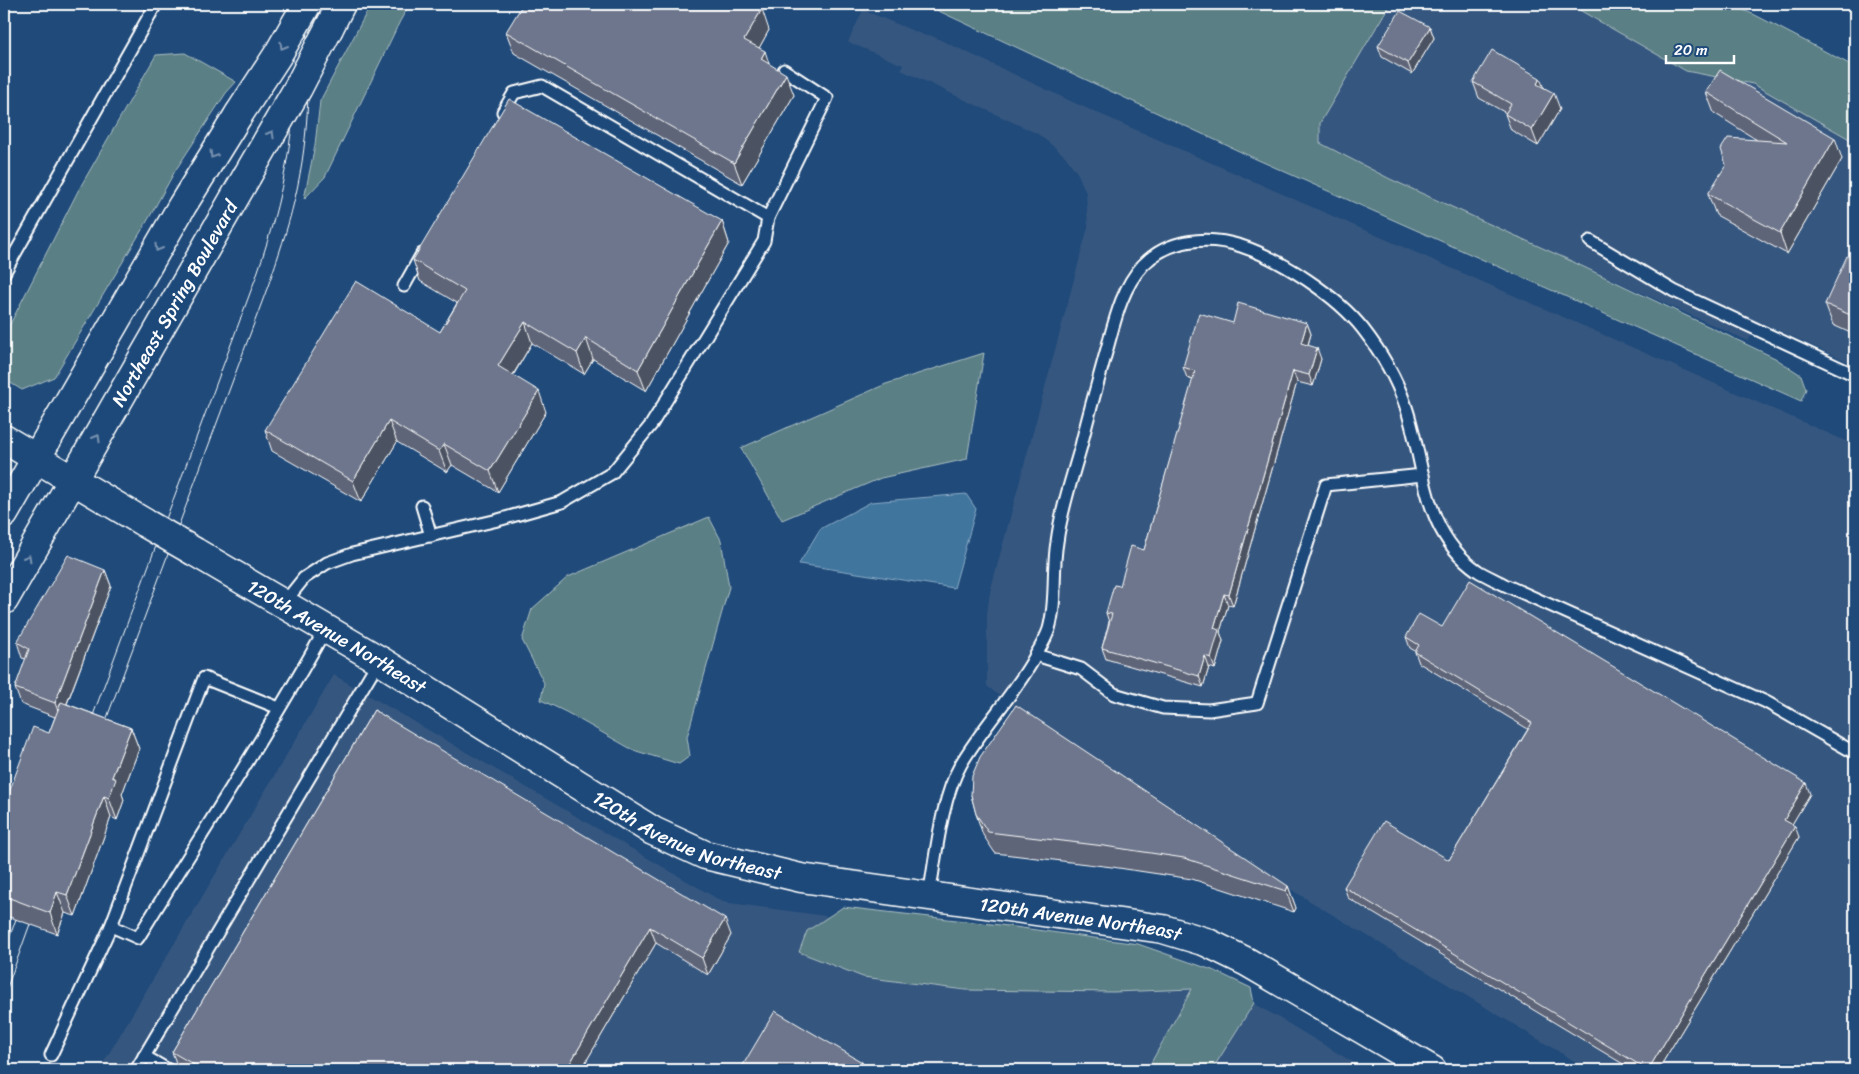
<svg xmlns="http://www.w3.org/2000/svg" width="1859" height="1074" font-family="Sriracha,sans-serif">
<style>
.built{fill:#36577f}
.green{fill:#5a7f85;stroke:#acbfc2}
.water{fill:#41759e;stroke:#8dacc5}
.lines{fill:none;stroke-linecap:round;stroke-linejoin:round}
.service-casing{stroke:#fff;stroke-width:15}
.tertiary-casing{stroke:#fff;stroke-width:31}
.service{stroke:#1f4a7a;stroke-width:11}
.tertiary{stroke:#1f4a7a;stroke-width:28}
.tram{stroke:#fff;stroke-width:1}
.tertiary-bridge-casing{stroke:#fff;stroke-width:31;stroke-linecap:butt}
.tertiary-bridge{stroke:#1f4a7a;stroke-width:28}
.wall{fill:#5e6578;stroke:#fff}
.shaded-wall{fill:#4c5362;stroke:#fff}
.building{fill:#6d768c;stroke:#fff}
.oneway{stroke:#7992af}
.labels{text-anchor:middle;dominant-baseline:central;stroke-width:5;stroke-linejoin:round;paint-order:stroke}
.street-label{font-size:19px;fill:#fff;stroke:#1f4a7a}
</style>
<rect width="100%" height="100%" fill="#1f4a7a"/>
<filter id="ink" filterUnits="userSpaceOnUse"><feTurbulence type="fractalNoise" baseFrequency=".02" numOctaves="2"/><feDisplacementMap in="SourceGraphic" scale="10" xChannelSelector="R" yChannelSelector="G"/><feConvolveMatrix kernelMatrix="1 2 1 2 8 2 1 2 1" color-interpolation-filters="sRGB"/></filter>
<g filter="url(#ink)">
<g class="built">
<polygon points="1384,4 1688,4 1855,102 1855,365 1760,322 1748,341 1303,140"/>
<polygon points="863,10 926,36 930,35 1077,104 1855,445 1855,1070 1589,1070 1257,869 1006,701 987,686 987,614 990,592 1088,227 1086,193 1078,174 1065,156 1038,134 901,70 903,65 848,42"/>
<polygon points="334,675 723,902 1192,966 1366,1070 99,1070"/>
</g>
<g class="green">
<polygon points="371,4 410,4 400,21 325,177 304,199 315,145 320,101"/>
<polygon points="927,4 1390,4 1320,123 1320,143 1390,179 1569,260 1775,358 1801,375 1806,389 1801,401 1256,159 928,6"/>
<polygon points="1569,4 1729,4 1755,15 1855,67 1855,152 1853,141 1753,84 1686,71"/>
<polygon points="185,53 236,82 226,93 175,171 149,218 54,377 22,390 4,379 4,336 78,191 156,55"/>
<polygon points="984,353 967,459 881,478 782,520 741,448 886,384"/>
<polygon points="709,517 721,540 729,587 687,737 690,756 679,764 633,750 566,712 541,700 544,683 522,640 532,609 568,577"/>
<polygon points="843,907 1000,925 1138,944 1215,971 1251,988 1254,1003 1212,1070 1147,1070 1192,989 1113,992 965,990 863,977 799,952 807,931"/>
</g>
<polygon class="water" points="966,494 976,509 954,588 799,564 820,529 871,502"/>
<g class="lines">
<defs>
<g id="service">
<polyline points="768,218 827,98 784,70"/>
<polyline points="1590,241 1674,291 1855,375"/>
<polyline points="4,273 156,4"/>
<polyline points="404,286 422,254"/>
<polyline points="422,506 431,536"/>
<polyline points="284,603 304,578 327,563 352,554 498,520 562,502 612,473 651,425 764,241 768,218 542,86 514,93 503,112"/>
<polyline points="1036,655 1081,669 1114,694 1163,708 1209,710 1257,703 1326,485 1423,475"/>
<path d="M 279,708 L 204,678 L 111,926 L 138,938 C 201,835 267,734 326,628"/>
<path d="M 929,896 C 936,856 941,799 961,764 C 982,728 1011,698 1032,662 C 1038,651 1045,641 1049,629 C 1057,601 1052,571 1057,542 C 1061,510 1072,478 1081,446 C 1088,416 1097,386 1105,356 C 1114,325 1120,290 1143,265 C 1168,239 1207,235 1241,246 C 1281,259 1337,296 1363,329 C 1380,351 1396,378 1405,404 C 1426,463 1420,531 1478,571 C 1486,576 1496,580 1505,585 L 1766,702 L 1855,753"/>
<polyline points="51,1055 111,926"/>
<polyline points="144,1056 168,1070"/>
<polyline points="136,1070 379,660"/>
</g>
<g id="tertiary">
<polyline points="329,28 341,4"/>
<polyline points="4,439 145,523"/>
<polyline points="4,514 182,206 239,114"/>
<path id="s1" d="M 195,552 L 379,660 L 653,831 L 705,855 L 801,878 L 1163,929 L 1206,942 L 1247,962 L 1432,1070"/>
<path id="s2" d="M 4,600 L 247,176"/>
</g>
</defs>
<use href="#service" class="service-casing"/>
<use href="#tertiary" class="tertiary-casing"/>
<use href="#service" class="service"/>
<use href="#tertiary" class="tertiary"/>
<g class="tram">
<path d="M 89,726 L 256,277 C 272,230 285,182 291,133 C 297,90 293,46 288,4"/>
<path d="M 102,731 L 268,286 C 278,257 288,228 295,198 C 310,134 311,69 304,4"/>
<polyline points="4,953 16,919"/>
<polyline points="4,996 30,924"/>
</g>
<defs>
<g id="tertiary-bridge">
<polyline points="239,114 277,56 307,4"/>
<polyline points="247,176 298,88 329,28"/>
<polyline points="145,523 195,552"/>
</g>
</defs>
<use href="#tertiary-bridge" class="tertiary-bridge-casing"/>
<use href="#tertiary-bridge" class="tertiary-bridge"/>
</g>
<g class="wall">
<polygon points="1430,27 1434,38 1412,74 1382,57 1378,46"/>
<polygon points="769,30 759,48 769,64 794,95 742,184 514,53 506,32"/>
<polygon points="1473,82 1544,87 1560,109 1538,146 1511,130 1505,114 1506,113 1479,98"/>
<polygon points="1706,92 1842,159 1787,254 1716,215 1708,194 1757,140 1714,113"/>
<polygon points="722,221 729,243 646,391 593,359 584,374 532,343 513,376 546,412 498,492 452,465 447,472 397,442 361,502 272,451 265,430 440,332 457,303 420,281 413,260"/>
<polygon points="1855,260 1855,335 1833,325 1825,304"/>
<polygon points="1233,323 1307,323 1311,334 1308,345 1321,359 1313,386 1297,382 1233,606 1228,605 1220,632 1223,641 1215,669 1209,667 1203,687 1106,659 1102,648 1109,622 1106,613 1120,586 1144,550 1193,380 1187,378 1183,367"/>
<polygon points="105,570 111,586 67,704 131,728 139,749 122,794 124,800 117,820 111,817 75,916 65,913 57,934 4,915 4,806 49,733 55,717 21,704 15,688 26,659 22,658 17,642"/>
<polygon points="1442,627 1810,794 1792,824 1799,837 1658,1070 1633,1070 1348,898 1344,887 1449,860 1528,729 1419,663 1415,652 1415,651 1410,648 1406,637"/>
<polygon points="374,710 731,935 708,975 656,943 581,1070 182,1070 178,1068 172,1052"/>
<polygon points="971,795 1288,886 1296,908 1294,912 1192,879 1112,867 995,853 983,835 976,814"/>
</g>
<g class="shaded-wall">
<polygon points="762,9 769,30 752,61 744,40"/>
<polygon points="1430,27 1434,38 1412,74 1408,63"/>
<polygon points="765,51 772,73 761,59"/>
<polygon points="786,74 794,95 742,184 734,163"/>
<polygon points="1540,78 1546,94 1537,84"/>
<polygon points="1554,93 1560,109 1538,146 1532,130"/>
<polygon points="1835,138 1842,159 1787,254 1780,233"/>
<polygon points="722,221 729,243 646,391 638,370"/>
<polygon points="525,322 532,343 505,388 498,366"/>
<polygon points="1307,323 1311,334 1305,354 1301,343"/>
<polygon points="586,338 593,359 584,374 577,353"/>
<polygon points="1317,348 1321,359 1313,386 1309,375"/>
<polygon points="1293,371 1297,382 1233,606 1229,595"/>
<polygon points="539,391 546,412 498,492 490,471"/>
<polygon points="389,421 397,442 361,502 353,481"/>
<polygon points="444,444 452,465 447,472 439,451"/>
<polygon points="105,570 111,586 61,719 55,703"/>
<polygon points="1224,594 1228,605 1220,632 1223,641 1215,669 1211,658 1214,628"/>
<polygon points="1205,656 1209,667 1203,687 1199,676"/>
<polygon points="131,728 139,749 122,794 124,800 117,820 109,798 112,777"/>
<polygon points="1806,783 1810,794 1788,831 1784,820"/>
<polygon points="104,796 111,817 75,916 67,895"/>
<polygon points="1795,826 1799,837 1658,1070 1648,1070"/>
<polygon points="1288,886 1296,908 1294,912 1286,891"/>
<polygon points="57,892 65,913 57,934 50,913"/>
<polygon points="725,919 731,935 708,975 702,958"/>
<polygon points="650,927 656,943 581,1070 566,1070"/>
<polygon points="862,1062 865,1070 858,1070"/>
</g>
<g class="building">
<polygon points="523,4 753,4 762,9 744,40 765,51 761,59 786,74 734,163 506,32"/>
<polygon points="1400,11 1430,27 1408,63 1378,46"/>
<polygon points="1492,50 1540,78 1537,84 1554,93 1532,130 1505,114 1511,104 1473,82"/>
<polygon points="1720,70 1835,138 1780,233 1708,194 1726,165 1721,149 1728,138 1787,142 1706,92"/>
<polygon points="509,99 722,221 638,370 586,338 577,353 525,322 498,366 539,391 490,471 444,444 439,451 389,421 353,481 265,430 356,281 440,332 465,291 413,260"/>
<polygon points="1847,256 1855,260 1855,317 1825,304"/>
<polygon points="1238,303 1307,323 1301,343 1317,348 1309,375 1293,371 1229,595 1224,594 1214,628 1219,630 1211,658 1205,656 1199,676 1102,648 1112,614 1106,613 1114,585 1120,586 1131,546 1144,550 1195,371 1183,367 1199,313 1233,323"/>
<polygon points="68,555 105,570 55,703 15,688 29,649 17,642"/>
<polygon points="1470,580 1806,783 1784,820 1795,826 1648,1070 1344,887 1384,821 1449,860 1532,723 1415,652 1419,645 1406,637 1419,614 1442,627"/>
<polygon points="61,702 131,728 112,777 116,779 109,798 104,796 67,895 57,892 50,913 4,896 4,806 33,727 49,733"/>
<polygon points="1016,705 1288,886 1286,891 1184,858 1104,846 988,832 976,814 971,795 972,776 980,757"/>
<polygon points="374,710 725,919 702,958 650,927 566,1070 203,1070 172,1052"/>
<polygon points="775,1011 862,1062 858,1070 740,1070"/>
</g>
<defs><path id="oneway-chevron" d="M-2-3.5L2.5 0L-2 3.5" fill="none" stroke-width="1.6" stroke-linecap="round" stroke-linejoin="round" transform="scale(1.25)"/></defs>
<g class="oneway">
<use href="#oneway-chevron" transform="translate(283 46) rotate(120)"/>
<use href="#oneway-chevron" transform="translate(271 134) rotate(-60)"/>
<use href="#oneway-chevron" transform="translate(213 155) rotate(122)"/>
<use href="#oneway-chevron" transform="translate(158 248) rotate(120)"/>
<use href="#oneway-chevron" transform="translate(97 438) rotate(-60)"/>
<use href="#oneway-chevron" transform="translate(28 558) rotate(-60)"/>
</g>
</g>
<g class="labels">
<g class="street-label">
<text stroke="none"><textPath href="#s2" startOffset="342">Northeast Spring Boulevard</textPath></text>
<text stroke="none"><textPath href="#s1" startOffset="165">120th Avenue Northeast</textPath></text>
<text stroke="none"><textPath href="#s1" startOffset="570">120th Avenue Northeast</textPath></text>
<text stroke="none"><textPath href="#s1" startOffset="975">120th Avenue Northeast</textPath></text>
</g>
</g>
<rect width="1859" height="1074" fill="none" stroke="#1f4a7a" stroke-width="20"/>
<rect x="10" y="10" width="1839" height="1054" fill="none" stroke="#fff" stroke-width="2" filter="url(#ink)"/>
<path d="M1666 55v8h68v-8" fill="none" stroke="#ffffff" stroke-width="2.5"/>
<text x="1674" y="55" font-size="15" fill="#ffffff" stroke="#1f4a7a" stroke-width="4" paint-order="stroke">20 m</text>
</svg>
